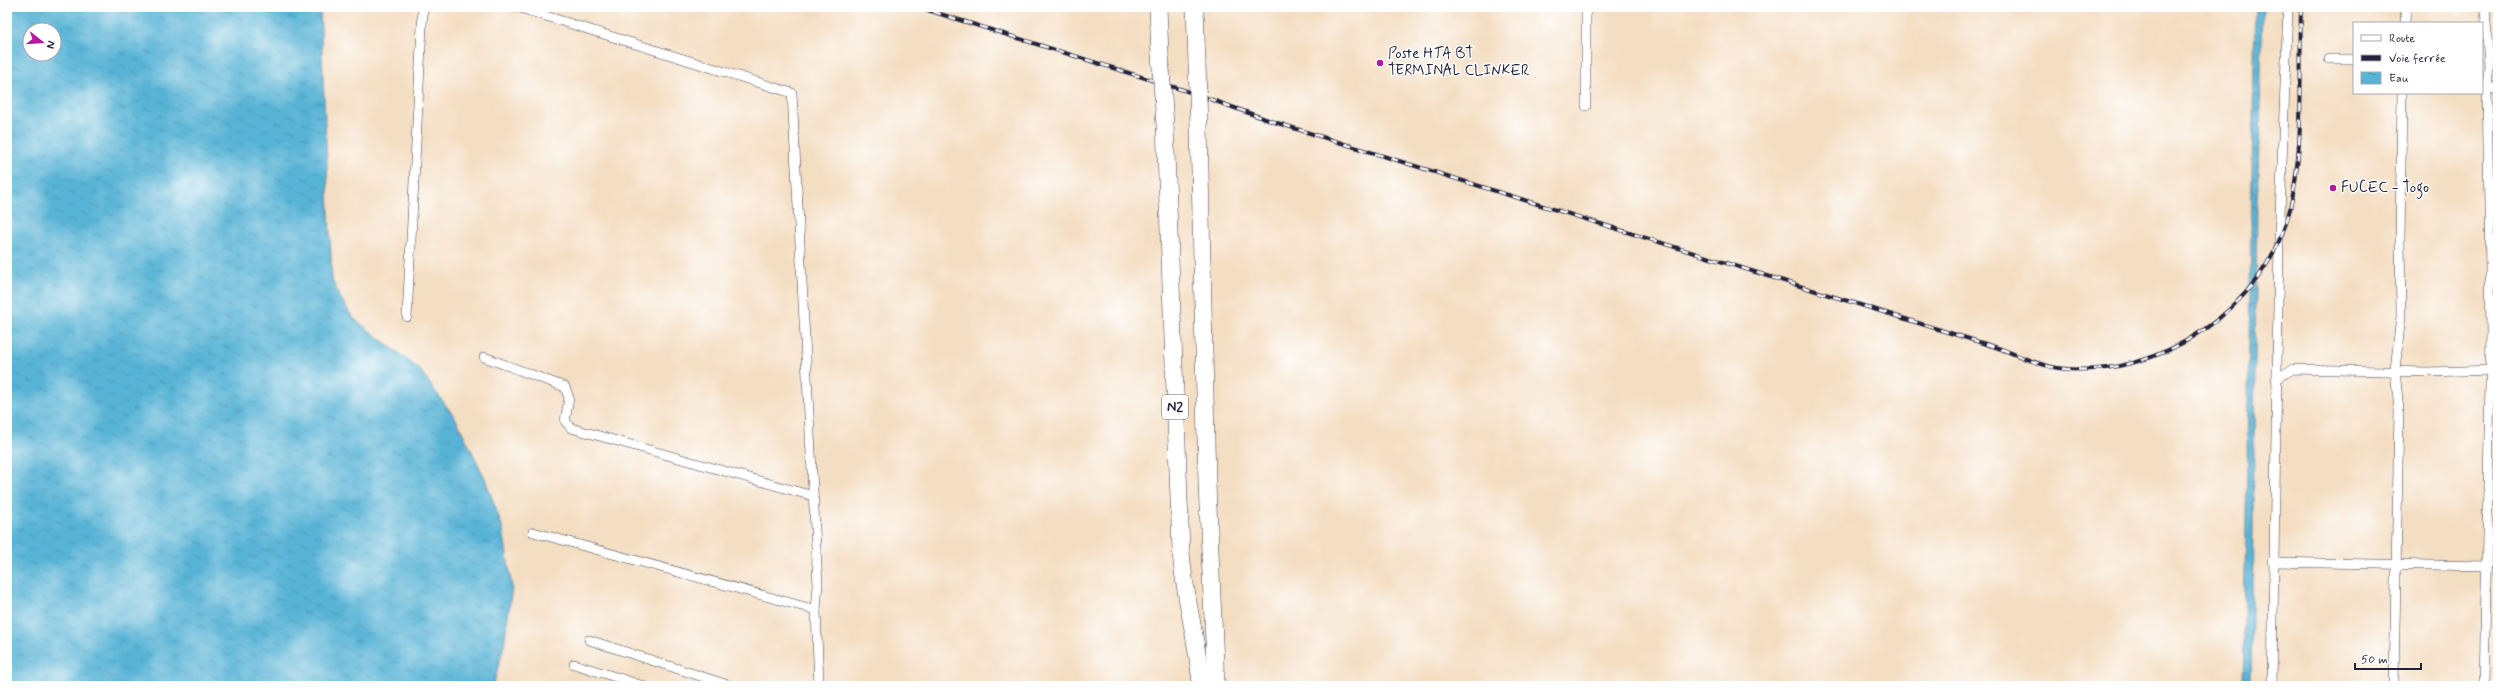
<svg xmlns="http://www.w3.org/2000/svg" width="2505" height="693" font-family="Mynerve,sans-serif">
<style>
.water{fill:url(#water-ripples);stroke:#3d6b88;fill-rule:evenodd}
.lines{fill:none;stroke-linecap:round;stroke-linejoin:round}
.street-casing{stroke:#423e4f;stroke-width:10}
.highway-casing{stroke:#423e4f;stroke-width:18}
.street{stroke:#fff;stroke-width:9}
.highway{stroke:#fff;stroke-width:17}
.rail-casing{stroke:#22223b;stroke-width:4}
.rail{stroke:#fff;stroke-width:2.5;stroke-dasharray:8;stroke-linecap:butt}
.highway-bridge-casing{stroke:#423e4f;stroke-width:18;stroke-linecap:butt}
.highway-bridge{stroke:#fff;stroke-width:17}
.poi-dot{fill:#b5179e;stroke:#fff;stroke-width:1.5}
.labels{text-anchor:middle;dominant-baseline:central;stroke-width:3;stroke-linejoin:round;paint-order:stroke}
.shield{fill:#fff;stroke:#646476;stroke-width:1}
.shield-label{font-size:14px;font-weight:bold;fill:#22223b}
.poi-label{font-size:15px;fill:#22223b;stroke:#fff;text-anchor:start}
</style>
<defs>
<pattern id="water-ripples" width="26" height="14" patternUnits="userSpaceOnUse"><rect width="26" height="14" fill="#58b4d6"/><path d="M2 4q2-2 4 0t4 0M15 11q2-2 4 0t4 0" fill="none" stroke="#4892af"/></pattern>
</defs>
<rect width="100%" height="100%" fill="#fff"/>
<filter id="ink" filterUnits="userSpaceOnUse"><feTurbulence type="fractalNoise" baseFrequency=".025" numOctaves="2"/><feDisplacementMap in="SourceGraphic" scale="8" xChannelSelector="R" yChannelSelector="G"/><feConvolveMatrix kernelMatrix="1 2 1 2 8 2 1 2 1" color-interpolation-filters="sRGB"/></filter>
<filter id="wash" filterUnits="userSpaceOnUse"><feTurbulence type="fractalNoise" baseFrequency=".012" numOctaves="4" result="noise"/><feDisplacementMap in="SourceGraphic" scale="16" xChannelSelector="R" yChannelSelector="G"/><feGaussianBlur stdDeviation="0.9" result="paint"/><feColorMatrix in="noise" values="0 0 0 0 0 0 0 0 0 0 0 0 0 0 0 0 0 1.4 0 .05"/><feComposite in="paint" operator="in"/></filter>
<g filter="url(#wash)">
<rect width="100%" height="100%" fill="#f4dec2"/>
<g class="water">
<path d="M 7,7 L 320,7 L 332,280 L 341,299 L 353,318 L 419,369 L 456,419 L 485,478 L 503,529 L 512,587 L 504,645 L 493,686 L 7,686 ZM 30,30 L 54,30 L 54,54 L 30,54 Z"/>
<polygon points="2255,7 2263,7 2263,9 2257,204 2251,686 2243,686"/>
</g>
</g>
<g filter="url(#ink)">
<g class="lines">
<defs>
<g id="street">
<polyline points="517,7 792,93 818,585 816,610 819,686"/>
<polyline points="1586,7 1586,106"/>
<polyline points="2405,23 2406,7"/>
<polyline points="2329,59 2354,59"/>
<polyline points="2487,85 2498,91"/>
<polyline points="407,317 423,7"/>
<polyline points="484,357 565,387 569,398 565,421 571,428 813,496"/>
<polyline points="2276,379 2293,369 2427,372 2498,370"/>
<polyline points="533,532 816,610"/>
<polyline points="2273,562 2487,566"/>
<polyline points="589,640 731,686"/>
<polyline points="574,664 622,679 620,686"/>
<polyline points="622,679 643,686"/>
<polyline points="2272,686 2279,241 2288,7"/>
<polyline points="2394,686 2399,410 2395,370 2401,316 2400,240 2402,93"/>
<polyline points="2484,686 2491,332 2487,85 2489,66 2485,7"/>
</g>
<g id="highway">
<polyline points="1158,7 1160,54"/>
<polyline points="1195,7 1197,64"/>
<path d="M 1165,125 L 1181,551 C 1184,597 1198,640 1201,686"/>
<polyline points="1199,127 1207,484 1216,686"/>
</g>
</defs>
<use href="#street" class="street-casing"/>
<use href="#highway" class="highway-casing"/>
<use href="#street" class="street"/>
<use href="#highway" class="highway"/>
<defs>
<path id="rail" d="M 918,7 L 1193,93 L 1271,121 L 1992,346 C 2012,352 2038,366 2058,368 C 2159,381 2266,308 2290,209 C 2305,144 2299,74 2301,7"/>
</defs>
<use href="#rail" class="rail-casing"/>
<use href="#rail" class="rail"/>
<defs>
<g id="highway-bridge">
<polyline points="1160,54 1165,125"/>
<polyline points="1197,64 1199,127"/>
</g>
</defs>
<use href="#highway-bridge" class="highway-bridge-casing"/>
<use href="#highway-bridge" class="highway-bridge"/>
</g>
</g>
<g class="poi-dot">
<circle cx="1380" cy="63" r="4"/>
<circle cx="2333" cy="188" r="4"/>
</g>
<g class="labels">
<rect class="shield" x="1162" y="395" width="26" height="24" rx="3"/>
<g class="shield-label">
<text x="1175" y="407">N2</text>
</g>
<g class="poi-label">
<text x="1388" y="54">Poste HTA BT<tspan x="1388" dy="17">TERMINAL CLINKER</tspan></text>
<text x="2341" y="188">FUCEC - Togo</text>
</g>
</g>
<rect width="2505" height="693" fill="none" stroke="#fff" stroke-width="24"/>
<rect x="2353" y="22" width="130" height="72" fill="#ffffff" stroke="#a7a7b1"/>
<rect x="2361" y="35" width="20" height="6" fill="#ffffff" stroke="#a7a7b1"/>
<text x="2389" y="42" font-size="12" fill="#22223b">Route</text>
<rect x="2361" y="55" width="20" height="6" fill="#22223b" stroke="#a7a7b1"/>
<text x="2389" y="62" font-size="12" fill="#22223b">Voie ferrée</text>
<rect x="2361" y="72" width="20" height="12" fill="url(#water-ripples)" stroke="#a7a7b1"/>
<text x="2389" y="82" font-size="12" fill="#22223b">Eau</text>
<g transform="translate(42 42) rotate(107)"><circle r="19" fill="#ffffff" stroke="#a7a7b1"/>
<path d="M0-3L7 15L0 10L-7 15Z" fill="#b5179e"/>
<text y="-6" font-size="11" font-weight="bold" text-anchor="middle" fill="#22223b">N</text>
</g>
<path d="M2355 663v6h66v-6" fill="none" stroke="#22223b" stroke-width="2"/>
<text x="2361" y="663" font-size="12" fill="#22223b" stroke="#ffffff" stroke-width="3" paint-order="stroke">50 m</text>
</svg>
